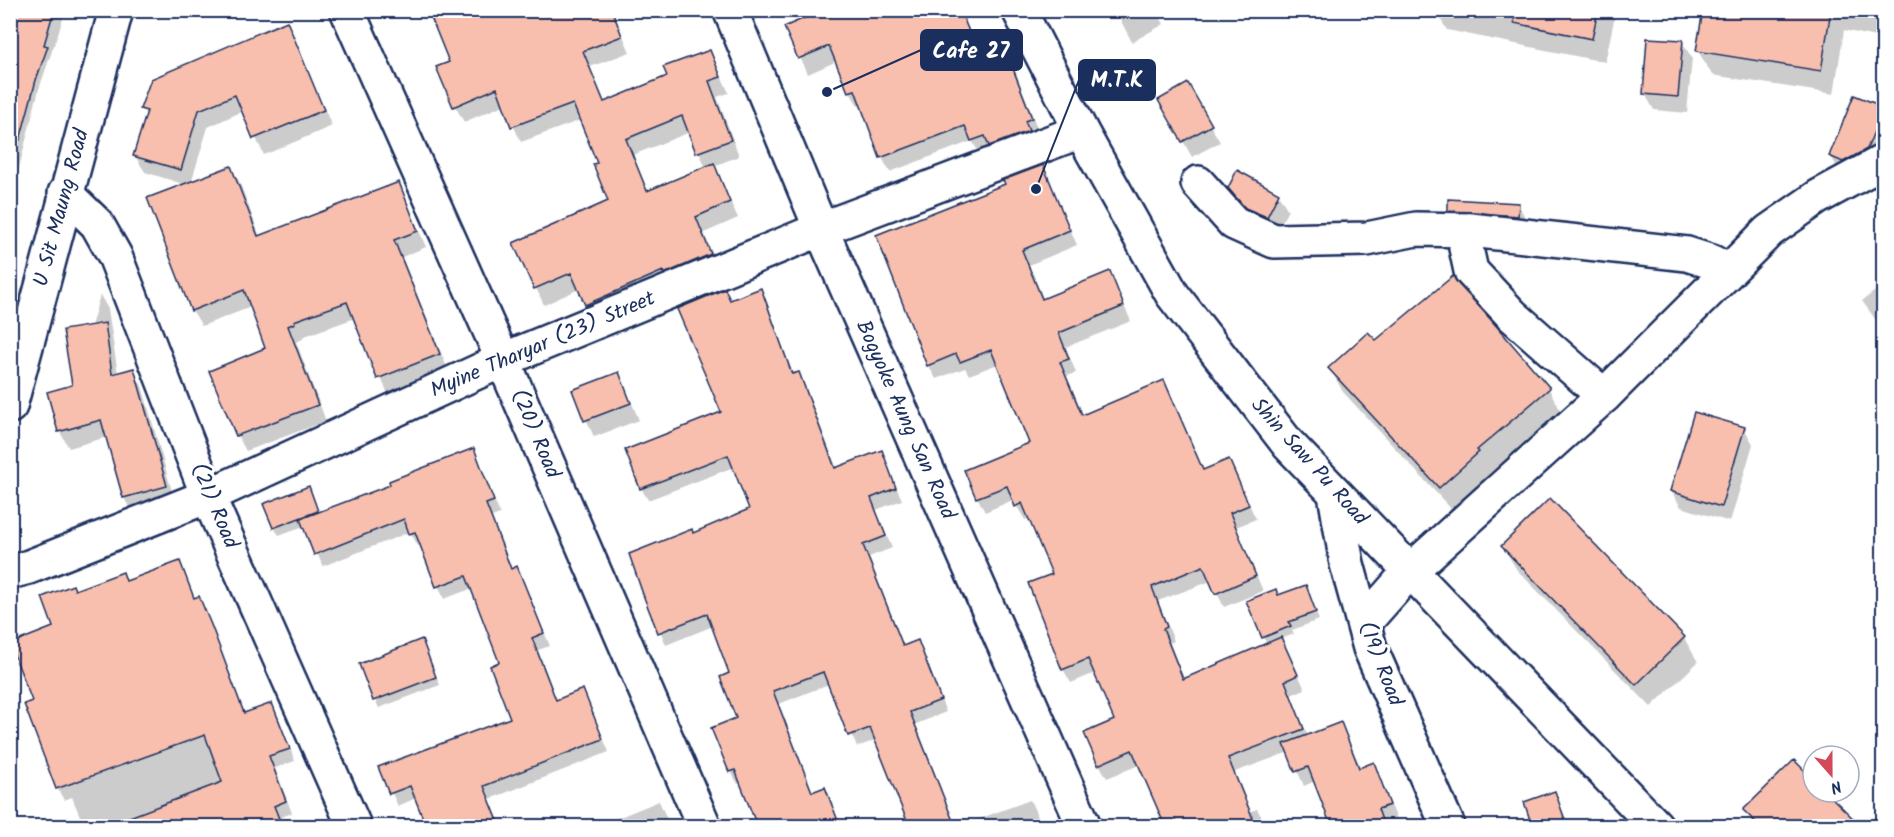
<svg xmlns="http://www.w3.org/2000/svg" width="1894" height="837" font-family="Kalam,sans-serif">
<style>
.shadow{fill:#0003;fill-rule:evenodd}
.building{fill:#f8bfae;stroke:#1b2f5e;stroke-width:1.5}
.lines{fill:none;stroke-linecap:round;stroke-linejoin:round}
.minor-casing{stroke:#1b2f5e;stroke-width:38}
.major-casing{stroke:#1b2f5e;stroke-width:38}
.minor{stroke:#fff;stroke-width:33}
.major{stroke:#fff;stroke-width:33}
.labels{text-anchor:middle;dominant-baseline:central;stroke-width:6;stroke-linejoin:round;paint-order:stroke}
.street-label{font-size:21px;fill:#1b2f5e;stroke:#fff}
.leader{fill:none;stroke:#1b2f5e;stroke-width:2}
.callout-dot{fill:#1b2f5e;stroke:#fff;stroke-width:2}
.callout{fill:#1b2f5e;stroke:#1b2f5e;stroke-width:2}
.callout-label{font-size:22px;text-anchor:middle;font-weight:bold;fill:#fff}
</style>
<rect width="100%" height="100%" fill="#fff"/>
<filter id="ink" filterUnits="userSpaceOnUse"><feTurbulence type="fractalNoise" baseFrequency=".0167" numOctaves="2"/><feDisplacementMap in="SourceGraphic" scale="12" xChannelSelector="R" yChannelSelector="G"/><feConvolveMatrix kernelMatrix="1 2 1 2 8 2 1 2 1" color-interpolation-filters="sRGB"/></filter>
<g filter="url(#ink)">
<g class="shadow">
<polygon points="10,10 66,10 39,89 10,203"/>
<path d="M 612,10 L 630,52 L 590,67 L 605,103 L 669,77 L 710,51 L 729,93 L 717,97 L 739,156 L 714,166 L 738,218 L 704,233 L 719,270 L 595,320 L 579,289 L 544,305 L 515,243 L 610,202 L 599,164 L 581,120 L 521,142 L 504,105 L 464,122 L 455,106 ZM 690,132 L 706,168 L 648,192 L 633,155 Z"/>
<polygon points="825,10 961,10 981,59 1004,50 1013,65 1039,133 981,156 972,141 890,172 882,158 862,105 858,106 850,92 837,61 808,74 786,28"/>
<polygon points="1115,10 1156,10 1164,24 1132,42"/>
<polygon points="1435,10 1615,10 1616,11 1605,62 1447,30"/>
<polygon points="1706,10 1884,10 1884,39 1844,30 1834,94 1712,75 1698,51"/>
<polygon points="286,23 332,126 264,155 243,111 208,127 191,183 231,168 240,183 260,237 399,184 426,247 402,257 448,370 388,394 355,318 302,337 303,339 296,342 326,421 246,451 237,435 267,349 251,307 202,326 192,310 186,185 145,172 135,156 147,117 142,108"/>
<polygon points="1682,42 1692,58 1687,113 1654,110 1645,94"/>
<polygon points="1187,85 1220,142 1192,157 1160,100"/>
<polygon points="1883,108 1884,146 1840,173 1831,156"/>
<polygon points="1043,167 1077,245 1029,265 1044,300 1109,273 1131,321 1066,347 1076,373 1067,376 1084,416 1163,382 1204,472 1229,461 1256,519 1236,527 1263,591 1224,607 1211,581 1158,601 1174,641 1170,643 1184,680 1267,644 1263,637 1279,597 1309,595 1319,620 1292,630 1294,634 1281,639 1305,689 1291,695 1308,736 1341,724 1361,768 1373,764 1397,819 1385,824 1386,826 1333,826 1315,781 1304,786 1289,752 1235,772 1251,811 1257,809 1267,826 1167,826 1139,765 1107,778 1099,764 1116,721 1095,673 1071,683 1063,669 1054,575 1030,518 1025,520 1013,500 985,512 977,497 1031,444 998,364 969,375 965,368 936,379 928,365 1007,185"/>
<polygon points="1229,188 1278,194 1288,210 1276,233 1256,224 1239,205"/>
<polygon points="1518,204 1527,221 1459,227 1449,210"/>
<polygon points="1453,278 1549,389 1562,413 1489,474 1491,477 1453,511 1343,392 1330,368 1376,342"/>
<polygon points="1884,284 1884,331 1862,301"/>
<polygon points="760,290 767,302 793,375 798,374 805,386 837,469 881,452 902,500 876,510 892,548 869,557 904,647 917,642 946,712 916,724 955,826 910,826 876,740 857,747 829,684 779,704 813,793 824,789 841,826 758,826 741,782 738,784 731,772 713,729 737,719 731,674 713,626 666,645 630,555 693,534 751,510 734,467 648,500 641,488 723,413 679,309 730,302"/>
<polygon points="100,295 108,309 118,374 133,370 142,386 175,502 133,514 124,498 107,437 69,448 60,432 49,393 74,386"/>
<polygon points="619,373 639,420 594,437 574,391"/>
<polygon points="1744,428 1753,444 1730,522 1681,507 1671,491"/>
<polygon points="473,450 500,514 492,517 512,570 516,568 523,581 550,646 538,650 557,701 583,691 609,752 490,799 501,826 427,826 416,798 398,806 380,768 512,719 501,663 473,588 444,599 421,545 418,546 410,532 323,566 304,526 279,535 274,528 308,488 319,514 392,486"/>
<polygon points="1550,501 1684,638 1698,662 1651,707 1517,570 1503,547"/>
<polygon points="179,563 195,599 205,610 245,714 271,704 278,716 295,761 275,768 292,813 279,818 283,826 84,826 72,797 64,800 57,788 34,702 55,628 75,591 122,573 127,582"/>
<polygon points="421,641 440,685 379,708 375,700"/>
<polygon points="1813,781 1813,792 1824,792 1859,826 1755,826 1745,810"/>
<polygon points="1554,793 1570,826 1534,826 1526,803"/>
<polygon points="1030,800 1042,826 960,826"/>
<polygon points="659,801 670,826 618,826 615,819"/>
</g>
<g class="building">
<polygon points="10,10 54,10 44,45 48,46 36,80 20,140 10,139"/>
<polygon points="428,10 612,10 622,36 583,51 604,102 667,76 663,67 710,50 721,77 709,81 731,140 696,153 682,116 626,139 647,191 714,163 730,202 696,217 711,254 664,274 663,271 585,305 571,273 534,289 513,243 608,201 593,164 597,163 573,104 511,127 497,88 453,107 436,67 449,62"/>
<polygon points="823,10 960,10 980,58 1005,48 1032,118 1025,121 1029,131 989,146 985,136 971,141 965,126 880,158 855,90 848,92 829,46 798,59 784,27"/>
<polygon points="1515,10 1598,10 1592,39 1514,23"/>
<polygon points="1703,10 1831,10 1821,71 1696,51"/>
<polygon points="287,21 324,110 253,139 235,95 199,110 181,170 133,156 147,111 140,109 151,79"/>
<polygon points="1647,38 1683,40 1678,97 1643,94"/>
<polygon points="1188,83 1212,125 1182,142 1158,100"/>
<polygon points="1854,95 1884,107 1867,149 1843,162 1829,156"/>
<polygon points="1043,165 1070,230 1022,250 1042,299 1110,271 1124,306 1059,333 1069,359 1060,362 1082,415 1164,380 1203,470 1229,459 1249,505 1230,513 1256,576 1215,594 1203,566 1152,587 1167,627 1163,629 1183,679 1281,637 1298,675 1285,681 1304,729 1228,758 1256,826 1165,826 1132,750 1098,765 1084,733 1114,720 1088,659 1062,670 1028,583 1052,574 1022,503 1015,507 1007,486 976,498 964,470 1029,443 991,350 960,362 956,354 927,366 876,235 1005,184 1003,180"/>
<polygon points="231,166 258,236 399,182 418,231 394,240 440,354 377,379 347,302 294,321 295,323 288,326 318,405 236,436 209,371 265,348 244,290 191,311 147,198"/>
<polygon points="1237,170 1279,193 1267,217 1245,208 1228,188"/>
<polygon points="1448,199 1519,203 1518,216 1448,211"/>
<polygon points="1453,276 1550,388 1477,450 1479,452 1439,488 1328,368 1368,332 1376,340"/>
<polygon points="761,288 792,374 799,372 835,468 882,450 896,488 871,498 886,536 863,545 903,646 918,640 941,700 910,712 955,826 909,826 870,728 848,736 823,672 773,691 812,792 825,787 840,826 757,826 735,770 729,772 711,728 736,718 720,677 729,673 707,614 658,633 645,600 629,554 692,529 693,533 749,509 728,455 640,489 625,450 721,412 677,309 725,289 730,300"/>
<polygon points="105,323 112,374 134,368 167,486 123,498 101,420 58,432 47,392 72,385 63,330"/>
<polygon points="619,372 631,403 584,421 572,390"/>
<polygon points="1694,412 1745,427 1721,507 1670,491"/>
<polygon points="474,448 494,501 486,504 511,569 517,566 544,633 532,638 556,700 583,689 603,739 484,786 500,826 426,826 410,786 389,794 378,767 510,718 490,666 499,662 466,576 436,587 415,532 409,534 404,519 314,555 300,519 390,485 389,481"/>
<polygon points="309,486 318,511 273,528 263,504"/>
<polygon points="1550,498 1685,637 1636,685 1501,546"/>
<polygon points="180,561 194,598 199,596 212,627 244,713 272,703 290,749 269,756 286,801 274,806 282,826 111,826 111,824 222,782 205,735 56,789 24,704 32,701 10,644 53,627 42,597 73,585 75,590 123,572 126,581"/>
<polygon points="1306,585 1316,612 1289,622 1291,626 1262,638 1246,601 1276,589 1278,595"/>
<polygon points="422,639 436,677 373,701 359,664"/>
<polygon points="1341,722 1359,768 1374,762 1390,805 1378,809 1384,826 1331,826 1308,767 1295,772 1284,744"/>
<polygon points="1794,760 1813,779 1813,792 1826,792 1861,826 1760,826 1743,810"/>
<polygon points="1555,791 1567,826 1532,826 1524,802"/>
</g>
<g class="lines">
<defs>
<g id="minor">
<polyline points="347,10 503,360 704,826"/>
<polyline points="730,10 821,229 1084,826"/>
<polyline points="1019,10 1081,131 1172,294 1288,444 1656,826"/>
<polyline points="1198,183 1234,223 1274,241 1367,239 1416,229 1470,230 1687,254 1712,262 1727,271"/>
<polyline points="65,193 97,224 115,256 208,496 354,826"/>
<polyline points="1470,230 1466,248 1471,271 1512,315 1604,396"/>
<polyline points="1335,494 1347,564 1370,648 1448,826"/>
<polyline points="10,572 29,567 208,496 503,360 821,229 1081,131"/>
<polyline points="1364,623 1409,572 1604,396 1769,231 1818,197 1884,161"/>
</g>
<polyline id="major" points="10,406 116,10"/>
</defs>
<use href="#minor" class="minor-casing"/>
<use href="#major" class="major-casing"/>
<use href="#minor" class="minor"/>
<use href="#major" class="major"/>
</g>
</g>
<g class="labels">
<g class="street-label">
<text transform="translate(62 208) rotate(-75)">U Sit Maung Road</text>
<text transform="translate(543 345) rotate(-23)">Myine Tharyar (23) Street</text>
<text transform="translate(905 420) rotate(66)">Bogyoke Aung San Road</text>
<text transform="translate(535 434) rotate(67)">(20) Road</text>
<text transform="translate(1309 462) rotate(48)">Shin Saw Pu Road</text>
<text transform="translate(214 506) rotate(67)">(21) Road</text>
<text transform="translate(1380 664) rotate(69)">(19) Road</text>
</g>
</g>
<path class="leader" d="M827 92L921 50M1036 189L1079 80"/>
<g class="callout-dot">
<circle cx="827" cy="92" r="6"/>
<circle cx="1036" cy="189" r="6"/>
</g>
<g class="callout">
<rect x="921" y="30" width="101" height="40" rx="6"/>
<rect x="1079" y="60" width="76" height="40" rx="6"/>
</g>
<g class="callout-label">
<text x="971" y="58">Cafe 27</text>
<text x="1117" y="87">M.T.K</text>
</g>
<rect width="1894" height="837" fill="none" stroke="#fff" stroke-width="36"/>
<rect x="18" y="18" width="1858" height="801" fill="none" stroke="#1b2f5e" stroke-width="2" filter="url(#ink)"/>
<g transform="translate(1831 774) rotate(159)"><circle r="28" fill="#ffffff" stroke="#a4acbf" stroke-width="1.5"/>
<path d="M0-4.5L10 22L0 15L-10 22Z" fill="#d1495b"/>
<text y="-9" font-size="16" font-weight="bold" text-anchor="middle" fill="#1b2f5e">N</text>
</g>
</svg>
